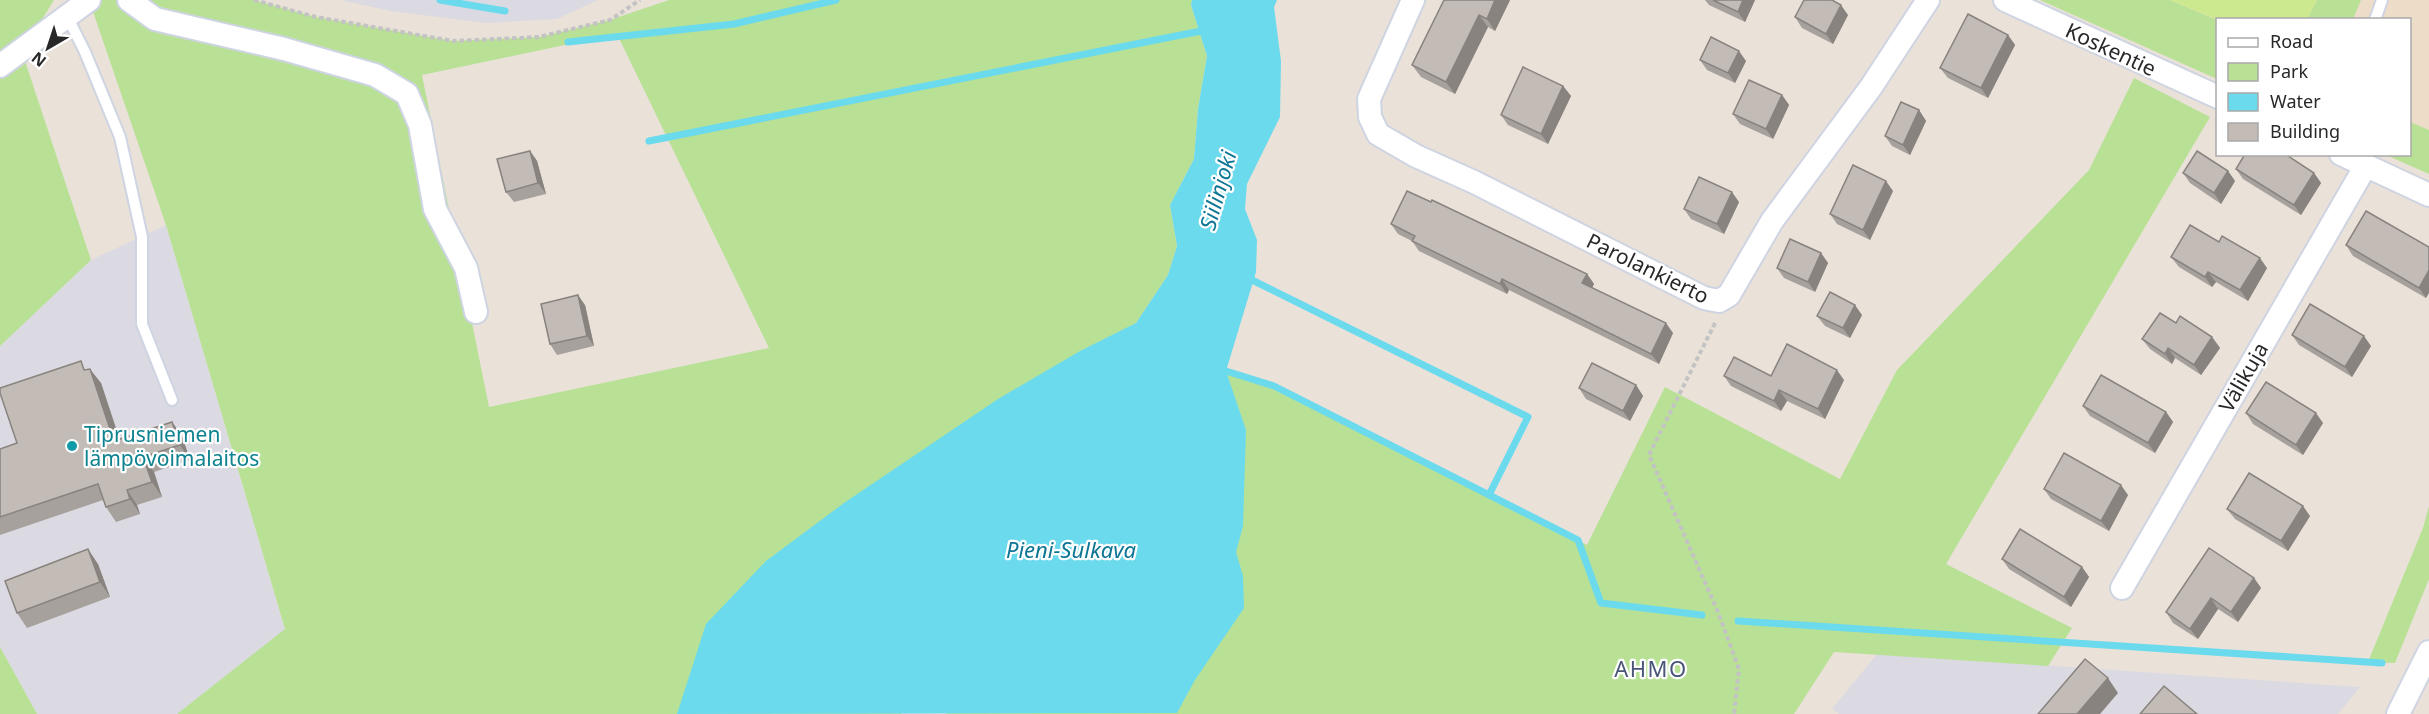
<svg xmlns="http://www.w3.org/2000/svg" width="2429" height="714" font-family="'Noto Sans',sans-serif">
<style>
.industrial{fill:#dbdae2}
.education{fill:#ecdcc8}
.green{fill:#b8e195;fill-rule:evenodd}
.pitch{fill:#cde990}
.water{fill:#6bdaed}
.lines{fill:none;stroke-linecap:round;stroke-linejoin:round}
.stream{stroke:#6bdaed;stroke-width:7}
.lane-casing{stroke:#ced4e1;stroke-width:14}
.street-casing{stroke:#ced4e1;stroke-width:26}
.path{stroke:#c3c3c3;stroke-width:4;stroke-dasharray:4.5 3;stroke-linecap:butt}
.lane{stroke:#fff;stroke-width:10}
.street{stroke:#fff;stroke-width:22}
.wall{fill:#a7a19d}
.shaded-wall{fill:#88837f}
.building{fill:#c2bbb6;stroke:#88837f;stroke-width:1.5}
.culture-dot{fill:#0f9aa8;stroke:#fff;stroke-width:2}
.labels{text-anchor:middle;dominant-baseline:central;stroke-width:4.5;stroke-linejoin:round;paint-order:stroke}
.street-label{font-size:21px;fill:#282828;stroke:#fff}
.culture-label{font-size:21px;fill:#0d838f;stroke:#fff;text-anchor:start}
.water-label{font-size:22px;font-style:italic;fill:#0e7695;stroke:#fff}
.neighbourhood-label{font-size:22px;letter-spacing:1.5px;fill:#495677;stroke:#fff}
</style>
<rect width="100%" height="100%" fill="#eae1d9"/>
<g class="industrial">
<polygon points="340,0 598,0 557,19 486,23 391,11"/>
<polygon points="166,225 285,630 177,714 37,714 0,647 0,346 91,260"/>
<polygon points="1877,654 2360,687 2338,714 1839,714 1832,709"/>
</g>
<polygon class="education" points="2061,0 2429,0 2429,163 2410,154 2410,20 2218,20 2217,69"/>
<g class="green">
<polygon points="0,0 54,0 22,52 91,260 0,346"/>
<path d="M 89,0 L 254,0 L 316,17 L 453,41 L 539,37 L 610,20 L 669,0 L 1192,0 L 1191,5 L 1207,56 L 1198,109 L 1194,159 L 1170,205 L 1177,246 L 1168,275 L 1136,323 L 901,714 L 177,714 L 285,629 L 166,225 ZM 617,34 L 769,348 L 489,407 L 422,75 Z"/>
<polygon points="2040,0 2170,0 2217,20 2217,79"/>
<polygon points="2317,0 2361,0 2353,19 2307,19"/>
<polygon points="2134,78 2210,117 1946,564 2072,628 2048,666 1834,652 1794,714 946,714 1226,371 1274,386 1587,545 1665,387 1840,479 1897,370 2089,170"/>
<polygon points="2410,122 2429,130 2429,174 2386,155 2410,154"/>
<polygon points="2429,506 2429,579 2395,663 2368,662 2423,528"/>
<polygon points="0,647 37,714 0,714"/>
</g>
<polygon class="pitch" points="2170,0 2317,0 2307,19 2218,20"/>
<polygon class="water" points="1192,0 1277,0 1274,7 1281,61 1280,117 1247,184 1245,209 1257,240 1256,272 1226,371 1246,430 1243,526 1236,552 1243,576 1244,608 1195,680 1177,713 677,714 706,624 766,561 844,503 998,399 1080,351 1136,323 1168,275 1177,246 1170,205 1194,159 1198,109 1207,56 1191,5"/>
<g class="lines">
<g class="stream">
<polyline points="440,0 505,11"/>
<polyline points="568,42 734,24 836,0"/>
<polyline points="649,141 1206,30"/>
<polyline points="1248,278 1528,417 1489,495"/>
<polyline points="1226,371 1274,386 1578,540 1601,603 1702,615"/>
<polyline points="1738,621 2382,663"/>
</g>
<defs>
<g id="lane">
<polyline points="68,18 85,52 120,137 142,237 142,324 172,400"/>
<polyline points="2375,20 2382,0"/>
</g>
<g id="street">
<polyline points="129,0 155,19 284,49 375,75 407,94 420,125 435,209 466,268 476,312"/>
<polyline points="1413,0 1369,99 1370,117 1378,134 1416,156 1474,182 1704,298 1719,301 1729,295 1772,221 1871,87 1928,0"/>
<polyline points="2005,0 2218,97"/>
<polyline points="0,66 89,0"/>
<polyline points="2341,154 2429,195"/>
<polyline points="2122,588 2365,167"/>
<polyline points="2398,714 2429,652"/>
</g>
</defs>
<use href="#lane" class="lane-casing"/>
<use href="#street" class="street-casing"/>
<g class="path">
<polyline points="254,0 316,17 453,41 539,37 610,20 640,0"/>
<polyline points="1715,323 1649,455 1718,612 1739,669 1734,714"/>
</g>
<use href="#lane" class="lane"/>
<use href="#street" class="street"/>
</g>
<g class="wall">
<polygon points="1443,0 1510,0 1495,31 1488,27 1455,94 1421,77 1412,65 1444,1"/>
<polygon points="1705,0 1755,0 1745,22 1709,5"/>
<polygon points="1848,15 1833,44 1802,28 1795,17"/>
<polygon points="2008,35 2015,45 1988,98 1948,78 1940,68"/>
<polygon points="1700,60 1746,61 1735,83 1707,70"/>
<polygon points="1563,86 1571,96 1548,144 1508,125 1501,115"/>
<polygon points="1782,95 1789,105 1773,139 1740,124 1733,114"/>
<polygon points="1919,110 1926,121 1910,155 1892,146 1885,136"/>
<polygon points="530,151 537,161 546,194 514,202 506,192"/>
<polygon points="2236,169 2314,173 2321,183 2301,215 2243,179"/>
<polygon points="2228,171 2235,181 2221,204 2190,183 2183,173"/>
<polygon points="1893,191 1870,240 1837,224 1830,214"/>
<polygon points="1739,202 1724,234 1691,219 1684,209"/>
<polygon points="1391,224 1587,274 1594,284 1592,288 1673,333 1659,364 1509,290 1507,294 1419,251 1412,241 1398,234"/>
<polygon points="2346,245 2429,247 2426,298 2353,256"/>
<polygon points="1821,253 1828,263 1815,292 1784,278 1777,268"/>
<polygon points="2171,257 2267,268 2248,301 2216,282 2212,287 2179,267"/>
<polygon points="585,305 594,346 557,355 550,344"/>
<polygon points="1862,315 1850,338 1825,326 1817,316"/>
<polygon points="2176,323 2212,337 2220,348 2201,375 2175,358 2172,364 2150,349 2142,339"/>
<polygon points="2292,335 2371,346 2352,377 2299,345"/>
<polygon points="87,370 101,383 119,439 172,422 182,436 190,460 154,472 162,497 137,505 140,514 116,522 106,507 103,500 0,535 0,449 17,443"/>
<polygon points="1724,376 1771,376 1844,380 1825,419 1787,401 1781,411 1731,386"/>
<polygon points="1636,385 1643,396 1630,421 1586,399 1579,388"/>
<polygon points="2083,406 2166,412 2173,422 2155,453 2090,416"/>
<polygon points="2246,413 2323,423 2303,455 2253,424"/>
<polygon points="2044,489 2128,495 2109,531 2051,499"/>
<polygon points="2227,509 2310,516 2288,551 2235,519"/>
<polygon points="2002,559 2082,567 2089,577 2071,607 2009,569"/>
<polygon points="98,564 110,597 27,628 17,613"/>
<polygon points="2254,578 2261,588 2238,622 2218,609 2198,639 2173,623 2166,612"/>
</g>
<g class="shaded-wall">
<polygon points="1495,0 1510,0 1495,31 1487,19"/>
<polygon points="1743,0 1755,0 1745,22 1738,12"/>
<polygon points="1841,5 1848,15 1833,44 1826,34"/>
<polygon points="1479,15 1488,27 1455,94 1446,82"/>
<polygon points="2008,35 2015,45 1988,98 1981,88"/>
<polygon points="1739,51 1746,61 1735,83 1728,73"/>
<polygon points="1563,86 1571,96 1548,144 1541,134"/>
<polygon points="1782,95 1789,105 1773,139 1766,129"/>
<polygon points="1919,110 1926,121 1910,155 1903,145"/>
<polygon points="530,151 537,161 546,194 538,183"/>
<polygon points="2228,171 2235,181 2221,204 2214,193"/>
<polygon points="2314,173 2321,183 2301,215 2294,205"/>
<polygon points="1886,181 1893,191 1870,240 1863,230"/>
<polygon points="1732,192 1739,202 1724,234 1717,224"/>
<polygon points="1821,253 1828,263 1815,292 1808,282"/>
<polygon points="2260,258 2267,268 2248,301 2240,290"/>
<polygon points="2429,270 2429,293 2426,298 2419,288"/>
<polygon points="2208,272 2216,282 2212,287 2205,277"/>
<polygon points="1587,274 1594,284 1589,293 1582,283"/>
<polygon points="1502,279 1509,290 1507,294 1500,284"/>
<polygon points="578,295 585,305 594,346 587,336"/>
<polygon points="1855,305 1862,315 1850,338 1843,328"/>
<polygon points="1666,323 1673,333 1659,364 1651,354"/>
<polygon points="2364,336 2371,346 2352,377 2345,367"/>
<polygon points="2212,337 2220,348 2201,375 2194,365"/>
<polygon points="2168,348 2175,358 2172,364 2165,354"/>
<polygon points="90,369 101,383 125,455 114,441"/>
<polygon points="1837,370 1844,380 1825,419 1818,409"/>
<polygon points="1636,385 1643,396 1630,421 1623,411"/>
<polygon points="1779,390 1787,401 1781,411 1774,401"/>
<polygon points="2166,412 2173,422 2155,453 2148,443"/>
<polygon points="2316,413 2323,423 2303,455 2296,445"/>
<polygon points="172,422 182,436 190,460 180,445"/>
<polygon points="143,457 154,472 162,497 152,482"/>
<polygon points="2121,485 2128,495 2109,531 2101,521"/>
<polygon points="127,490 137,505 140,514 130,499"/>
<polygon points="2303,506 2310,516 2288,551 2281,541"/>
<polygon points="88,549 98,564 110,597 100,582"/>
<polygon points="2082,567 2089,577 2071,607 2064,597"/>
<polygon points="2254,578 2261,588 2238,622 2231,612"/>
<polygon points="2211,598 2218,609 2198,639 2190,629"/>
<polygon points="2108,678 2118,693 2100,714 2077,714"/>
</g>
<g class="building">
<polygon points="1444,0 1495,0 1487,19 1479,15 1446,82 1412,65"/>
<polygon points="1713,0 1743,0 1738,12"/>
<polygon points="1804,0 1832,0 1841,5 1826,34 1795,17"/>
<polygon points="1968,14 2008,35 1981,88 1940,68"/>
<polygon points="1711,37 1739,51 1728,73 1700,60"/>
<polygon points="1523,67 1563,86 1541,134 1501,115"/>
<polygon points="1749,80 1782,95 1766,129 1733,114"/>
<polygon points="1901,102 1919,110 1903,145 1885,136"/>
<polygon points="530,151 538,183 506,192 497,159"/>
<polygon points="2197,151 2228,171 2214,193 2183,173"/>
<polygon points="2245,154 2285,154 2314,173 2294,205 2236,169"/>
<polygon points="1853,165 1886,181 1863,230 1830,214"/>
<polygon points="1699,177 1732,192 1717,224 1684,209"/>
<polygon points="1407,191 1431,202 1432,200 1587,274 1582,283 1666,323 1651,354 1502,279 1500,284 1412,241 1415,236 1391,224"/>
<polygon points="2366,211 2429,247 2429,270 2419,288 2346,245"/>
<polygon points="2190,225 2219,242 2222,236 2260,258 2240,290 2208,272 2205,277 2171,257"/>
<polygon points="1790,239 1821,253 1808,282 1777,268"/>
<polygon points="1830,292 1855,305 1843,328 1817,316"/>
<polygon points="578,295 587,336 550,344 541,304"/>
<polygon points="2310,304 2364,336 2345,367 2292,335"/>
<polygon points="2160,313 2176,323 2180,316 2212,337 2194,365 2168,348 2165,354 2142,339"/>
<polygon points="1787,344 1837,370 1818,409 1779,390 1774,401 1724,376 1734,357 1771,376"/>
<polygon points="81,361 84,370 90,369 114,441 172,422 180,445 143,457 152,482 127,490 130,499 106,507 98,484 0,517 0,449 17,443 0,393 0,388"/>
<polygon points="1592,363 1636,385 1623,411 1579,388"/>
<polygon points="2101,375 2166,412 2148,443 2083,406"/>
<polygon points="2266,382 2316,413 2296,445 2246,413"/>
<polygon points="2064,453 2121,485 2101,521 2044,489"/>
<polygon points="2249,473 2303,506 2281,541 2227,509"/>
<polygon points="2020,529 2082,567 2064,597 2002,559"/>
<polygon points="2209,548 2254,578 2231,612 2211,598 2190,629 2166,612"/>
<polygon points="88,549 100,582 17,613 5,581"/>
<polygon points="2085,659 2108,678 2077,714 2038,714"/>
<polygon points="2164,686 2197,714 2140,714"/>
</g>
<circle class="culture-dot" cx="72" cy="446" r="6"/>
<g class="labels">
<g class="street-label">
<text transform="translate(2111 49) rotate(25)">Koskentie</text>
<text transform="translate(1648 268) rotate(26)">Parolankierto</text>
<text transform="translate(2243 377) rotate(-60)">Välikuja</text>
</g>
<g class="culture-label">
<text x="84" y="434">Tiprusniemen<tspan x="84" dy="24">lämpövoimalaitos</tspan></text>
</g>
<g class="water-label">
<text transform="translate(1217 190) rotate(-74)">Siilinjoki</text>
<text x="1071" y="549">Pieni-Sulkava</text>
</g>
<g class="neighbourhood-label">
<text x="1651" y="668">AHMO</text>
</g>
</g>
<rect x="2216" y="18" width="195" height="138" fill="#ffffff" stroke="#a9a9a9" stroke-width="1.5"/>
<rect x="2228" y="38" width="30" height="9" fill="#ffffff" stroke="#a9a9a9" stroke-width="1.5"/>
<text x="2270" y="48" font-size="18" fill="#282828">Road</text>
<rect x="2228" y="63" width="30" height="18" fill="#b8e195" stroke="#a9a9a9" stroke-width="1.5"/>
<text x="2270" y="78" font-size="18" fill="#282828">Park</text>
<rect x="2228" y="93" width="30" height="18" fill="#6bdaed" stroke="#a9a9a9" stroke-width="1.5"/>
<text x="2270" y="108" font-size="18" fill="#282828">Water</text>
<rect x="2228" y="123" width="30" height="18" fill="#c2bbb6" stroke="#a9a9a9" stroke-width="1.5"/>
<text x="2270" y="138" font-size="18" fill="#282828">Building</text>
<g transform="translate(48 48) rotate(219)" stroke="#ffffff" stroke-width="4.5" paint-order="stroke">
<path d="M0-4.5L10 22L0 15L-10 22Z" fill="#282828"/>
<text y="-9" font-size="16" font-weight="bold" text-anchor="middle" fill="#282828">N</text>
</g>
</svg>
